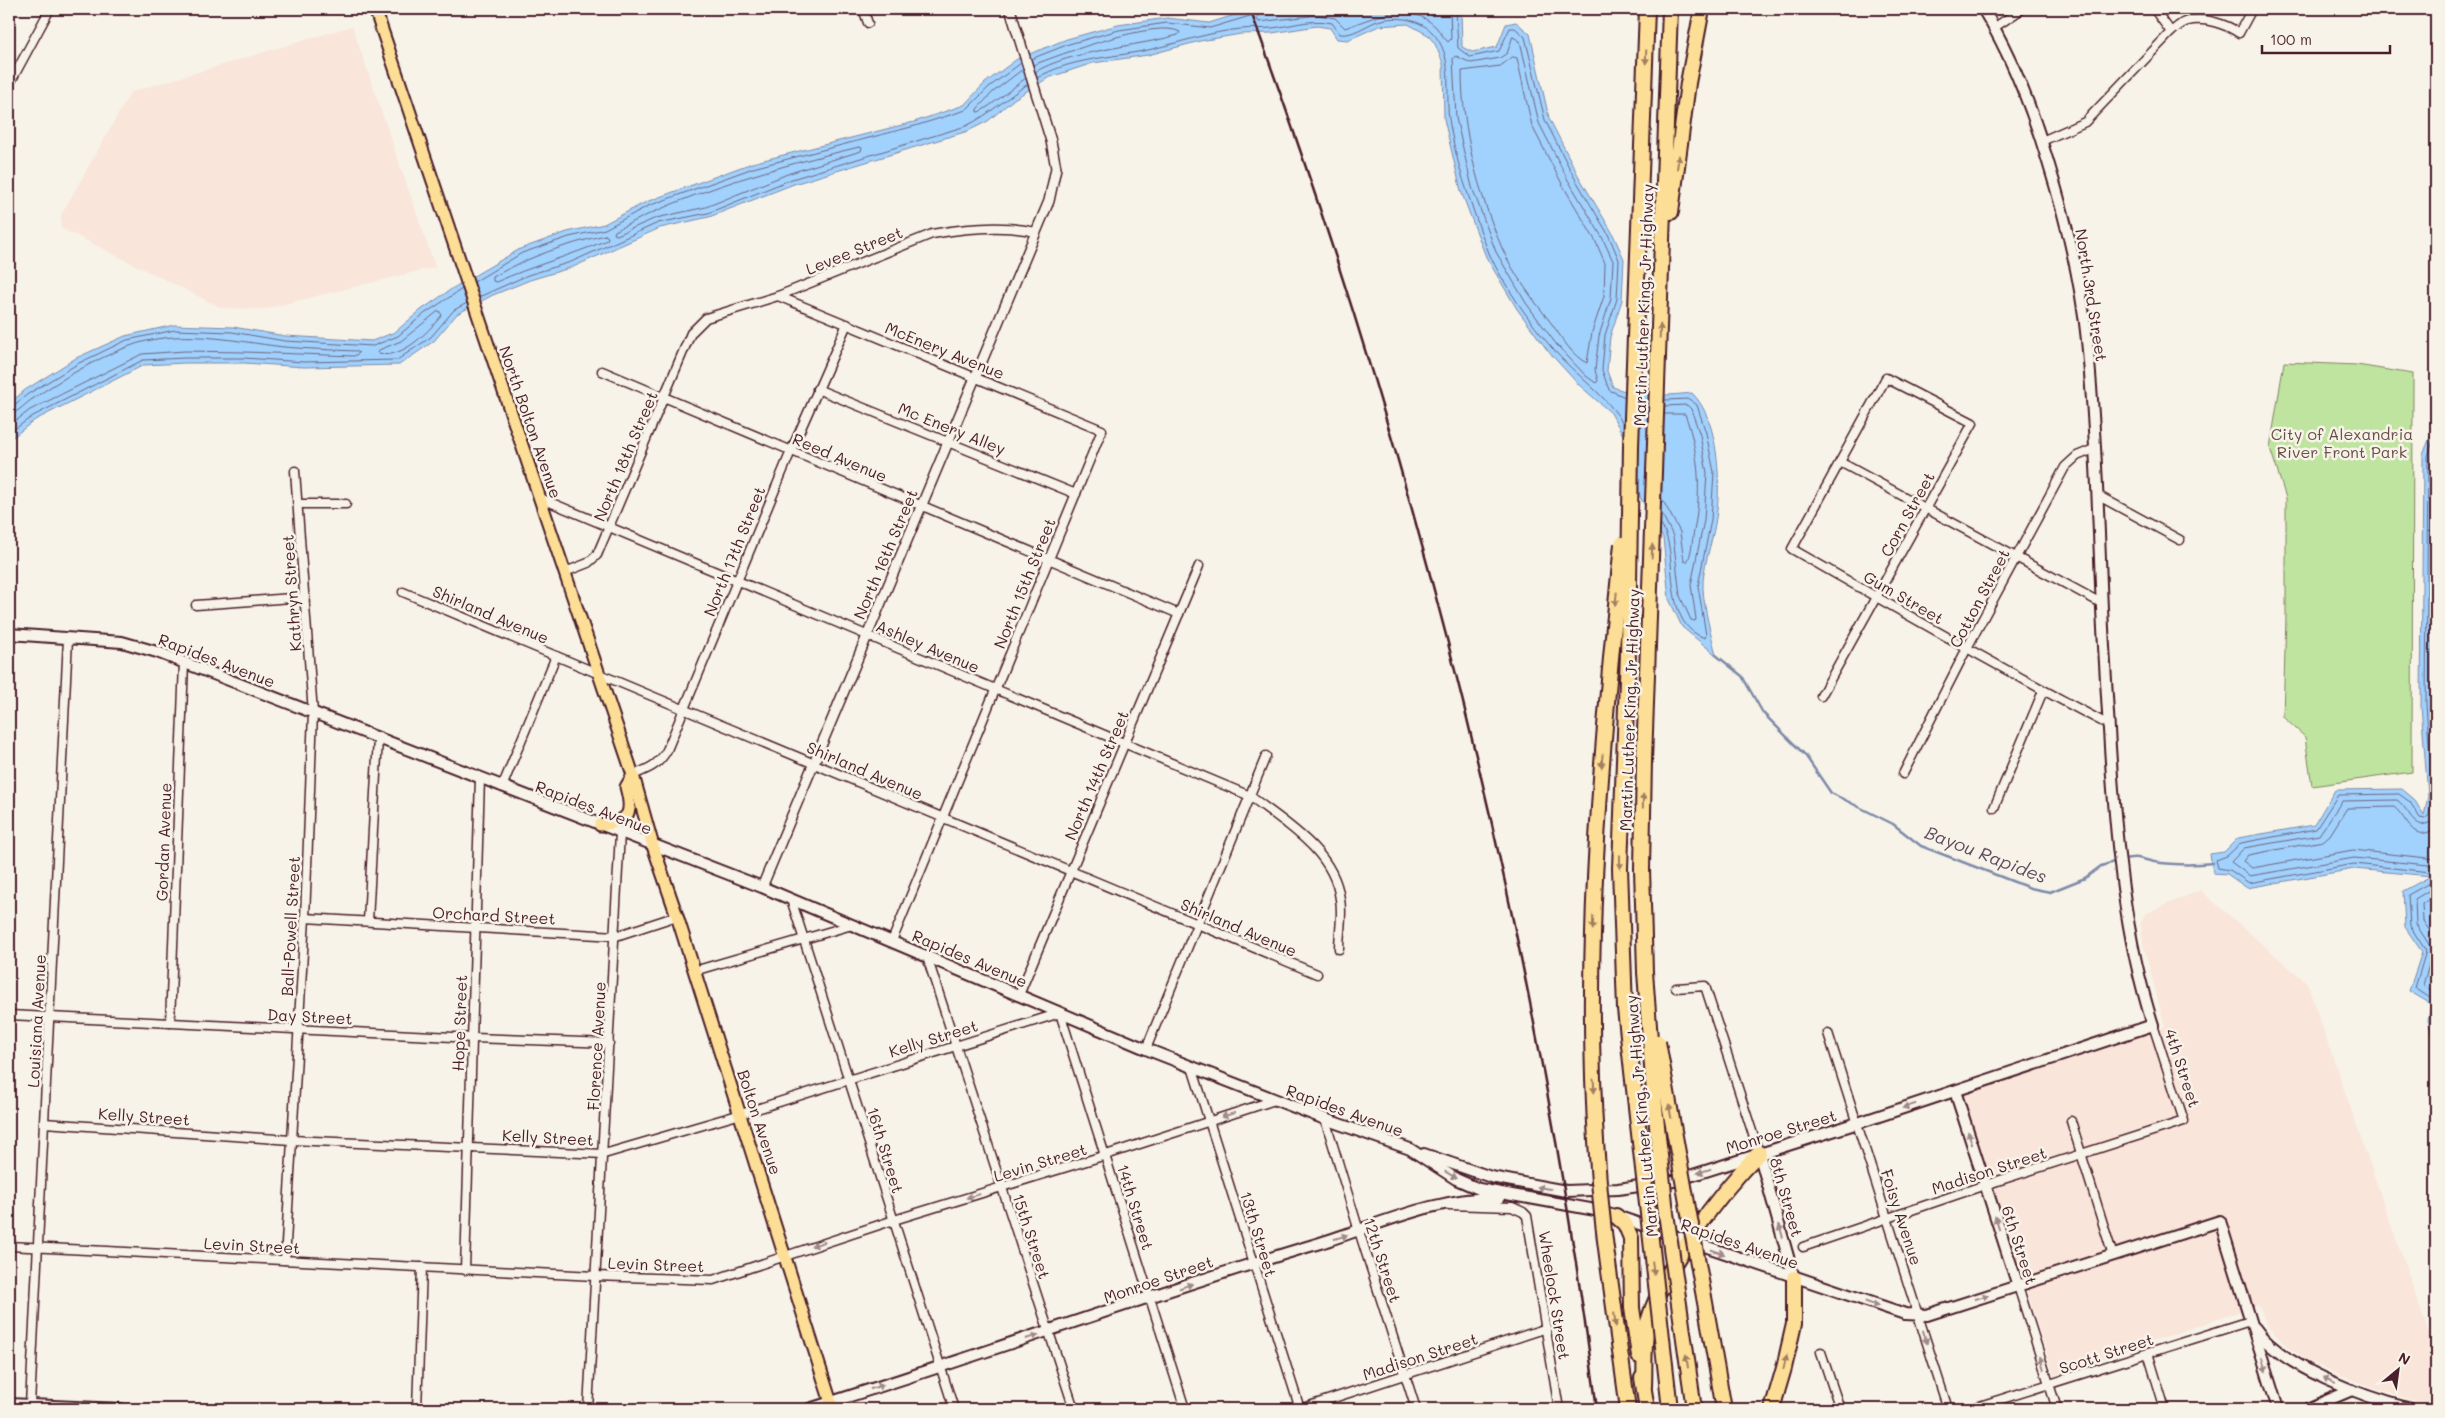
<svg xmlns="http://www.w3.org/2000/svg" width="2445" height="1418" font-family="Mali,sans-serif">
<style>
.built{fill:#f9e5d9}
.green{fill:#bee49f;stroke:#848265}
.water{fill:#a1d1fd;stroke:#7e8aa9}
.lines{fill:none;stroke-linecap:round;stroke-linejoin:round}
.shore{stroke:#6d667f;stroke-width:1}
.stream{stroke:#7e8aa9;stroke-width:2.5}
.minor-casing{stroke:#4a1f2b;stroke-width:11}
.tertiary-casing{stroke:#4a1f2b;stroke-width:12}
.secondary-casing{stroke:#4a1f2b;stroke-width:14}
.primary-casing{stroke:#4a1f2b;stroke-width:15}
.motorway-casing{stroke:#4a1f2b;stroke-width:18}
.minor{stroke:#f7f3e8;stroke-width:8}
.tertiary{stroke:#f7f3e8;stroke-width:9}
.secondary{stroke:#f7f3e8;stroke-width:10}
.primary{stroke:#fdde96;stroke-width:11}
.motorway{stroke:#fdde96;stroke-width:14}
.rail{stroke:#4a1f2b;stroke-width:2.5}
.motorway-bridge-casing{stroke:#4a1f2b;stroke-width:18;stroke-linecap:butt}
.motorway-bridge{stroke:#fdde96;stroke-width:14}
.oneway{fill:#a47e60}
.oneway2{fill:#a0898a}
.labels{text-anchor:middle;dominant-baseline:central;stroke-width:5;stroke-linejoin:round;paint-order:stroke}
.street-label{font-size:16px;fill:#4a1f2b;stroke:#f7f3e8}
.park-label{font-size:16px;fill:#675048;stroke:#f7f3e8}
.water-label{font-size:18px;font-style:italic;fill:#604c60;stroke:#f7f3e8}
</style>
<rect width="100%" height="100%" fill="#f7f3e8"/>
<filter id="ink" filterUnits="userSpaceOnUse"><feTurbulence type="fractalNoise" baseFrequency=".02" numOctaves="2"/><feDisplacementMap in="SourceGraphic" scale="10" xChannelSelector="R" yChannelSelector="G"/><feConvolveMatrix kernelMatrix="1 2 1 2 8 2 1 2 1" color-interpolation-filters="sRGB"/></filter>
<g filter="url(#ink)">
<g class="built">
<polygon points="352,26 435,267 264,309 222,308 61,228 61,215 131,92"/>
<polygon points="2200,890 2307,983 2436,1354 2436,1407 2375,1389 2306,1360 2281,1341 2267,1326 2259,1305 2054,1375 1976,1135 1960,1094 2165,1027 2143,943 2141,923 2145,914"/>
</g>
<polygon class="green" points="2284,362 2357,365 2413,374 2412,772 2312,786 2305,737 2283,717 2286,616 2286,498 2270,448"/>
<g class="water">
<path d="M 1254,9 L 1461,9 L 1462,47 L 1472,52 L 1497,47 L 1506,24 L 1516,22 L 1530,34 L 1549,118 L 1578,175 L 1612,232 L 1624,259 L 1622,300 L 1610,337 L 1607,371 L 1613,387 C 1638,397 1665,396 1692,393 C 1720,420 1722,488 1715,524 C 1712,543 1702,569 1703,588 C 1704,610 1711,633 1716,655 L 1682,627 L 1669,599 L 1663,538 L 1640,497 L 1636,470 L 1625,439 L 1611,413 L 1578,384 L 1548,351 L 1517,309 L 1486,257 L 1461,191 L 1444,119 L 1443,63 L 1435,44 L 1428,35 L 1408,24 L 1379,26 L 1348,40 L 1337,39 L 1330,28 L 1317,26 L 1272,33 L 1241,34 L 1200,41 L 1148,55 L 1093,63 L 1048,78 L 1014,99 L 988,121 L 968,131 L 794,184 L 709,217 L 660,228 L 573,267 L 530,280 L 493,295 L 457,314 L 434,341 L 399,365 L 304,367 L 244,363 L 185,363 L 144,365 L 35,420 L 9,440 L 9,404 L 25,390 L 76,358 L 125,336 L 174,325 L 233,327 L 285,336 L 372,341 L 395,332 L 421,310 L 453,288 L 520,249 L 567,232 L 604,224 L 646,202 L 752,163 L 914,122 L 964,105 L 985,83 L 1017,59 L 1067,39 L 1118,25 L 1167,18 L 1209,23 Z"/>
<polygon points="2436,422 2436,1052 2428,1020 2431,1004 2409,991 2422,952 2405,927 2403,891 2431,876 2354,869 2247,888 2227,874 2213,873 2210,854 2224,852 2238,838 2314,825 2335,790 2402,789 2414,799 2424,816 2428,796 2421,706 2423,455"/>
</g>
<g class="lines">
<g class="shore">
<path d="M 1260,9 L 1257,19 L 1259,22 L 1318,15 L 1335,18 L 1345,28 C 1375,17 1408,0 1436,27 C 1440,32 1444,38 1448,42 L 1451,39 L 1450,9"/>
<polyline points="1456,9 1458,48 1470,57 1499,51 1510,28 1515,28 1525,37 1545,120 1574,177 1608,234 1619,260 1617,299 1605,335 1602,370 1609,390 1625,397"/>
<polygon points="1513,37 1520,41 1539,123 1568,180 1602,237 1613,261 1611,298 1599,336 1595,370 1598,381 1596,383 1586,376 1556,344 1526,303 1496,252 1472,187 1456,118 1453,58 1456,56 1471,63 1500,58 1507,53"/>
<path d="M 1513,57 L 1517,58 L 1532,126 L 1562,184 L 1595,240 L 1605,263 L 1604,296 L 1592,332 L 1587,363 C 1573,357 1561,337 1552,324 C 1534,301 1514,275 1502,248 C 1478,192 1462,131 1462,71 L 1500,66 Z"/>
<polyline points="1031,59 1069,44 1119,30 1167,23 1210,28 1250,16 1254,9"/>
<path d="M 1033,65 C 1059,55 1157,18 1180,32 L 1178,35 C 1136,47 1071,50 1035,72"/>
<path d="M 1023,69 L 993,92 L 977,109 L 977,112 C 983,113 1017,84 1026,78"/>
<path d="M 1037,78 C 1070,58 1111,58 1148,50 C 1179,43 1209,32 1241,29 C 1251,28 1262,29 1272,28 C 1292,26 1312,18 1332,23 L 1340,34 C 1352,36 1365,26 1375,22 C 1393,15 1418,18 1432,32 C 1455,56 1445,90 1449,119 C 1453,145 1461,175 1470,200 C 1476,218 1482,236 1489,253 C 1501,281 1532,325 1552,348 C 1574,374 1608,396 1624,425"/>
<path d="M 859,147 L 862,148 L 861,151 L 790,173 L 706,207 L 656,218 L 617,235 L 614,234 L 615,231 C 692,190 776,167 859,147 Z"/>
<path d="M 605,235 L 608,237 L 607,240 C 570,256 532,266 496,282 L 493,281 L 493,277 C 530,256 564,245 605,235 Z"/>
<polyline points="474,282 522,253 569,237 605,229 648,206 753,168 915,126 966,110 989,87 1021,63"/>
<path d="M 479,297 L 528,275 L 571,262 L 658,223 L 708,213 L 792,179 L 966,126 C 989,115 1006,98 1028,84"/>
<path d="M 439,311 L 442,315 C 428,332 403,359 378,354 L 379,350 L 401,341 Z"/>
<polyline points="9,407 13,406 28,394 79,363 127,340 175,330 232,332 285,341 373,346 398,336 424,314 462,289"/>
<path d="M 9,414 C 19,413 25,403 34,398 C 63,378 94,360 127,347 C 178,327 232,341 284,347 C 308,349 333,350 356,351 L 359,353 L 354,356 L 244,352 L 185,351 L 142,354 L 30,410 L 9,426"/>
<polyline points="2436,432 2428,456 2426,705 2433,795 2429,815 2425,819 2420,818 2410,802 2399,794 2338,795 2316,829 2241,843 2227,856 2216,860 2218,868 2230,870 2249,883 2354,864 2431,872 2434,877 2431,882 2408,895 2410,926 2426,951 2415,988 2436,1002 2433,1020 2436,1032"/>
<polyline points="9,433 33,416 143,360 185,358 244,358 304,362 397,360 431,337 454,310 467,303"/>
<polyline points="2436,451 2434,457 2433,705 2436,753"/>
<path d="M 1661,497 L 1680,532 L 1684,561 L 1687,562 C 1691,555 1692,545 1693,536 C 1702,493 1700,456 1685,414 L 1664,414"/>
<polyline points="1661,512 1673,536 1680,596 1691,620 1695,621 1696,619 1691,585 1704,520 1707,473 1700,435 1691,409 1687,405 1664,406"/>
<path d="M 1660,524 C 1663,528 1666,533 1667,538 C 1676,568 1665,625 1705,638 L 1706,635 L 1698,586 L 1711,520 L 1714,472 L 1706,433 L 1697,405 L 1689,399 L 1665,400"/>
<path d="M 2436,813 L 2432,822 L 2422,825 C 2411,822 2407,807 2397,800 L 2342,801 L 2319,835 L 2244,848 L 2231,862 L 2250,876 L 2354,858 L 2429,865 L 2436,868"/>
<path d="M 2436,828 C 2412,845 2408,818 2394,807 L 2347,808 L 2330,835 L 2323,841 L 2248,855 L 2243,861 L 2252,868 L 2353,850 L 2436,859"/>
<polyline points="2436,886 2415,899 2416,924 2433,951 2423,985 2436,994"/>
<polyline points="2436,895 2422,904 2423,921 2436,940"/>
</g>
<g class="stream">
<polyline points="1716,655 1742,676 1763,713 1805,755 1831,793 1893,824 1921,846 2030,888 2050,892 2085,878 2101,866 2117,861"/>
<path d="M 2122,860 C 2141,854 2144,862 2161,863 C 2179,865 2195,865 2213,863"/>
</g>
<defs>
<g id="minor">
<polyline points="863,9 868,23"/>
<polyline points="2154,9 2171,32"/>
<polyline points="1995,27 2022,9"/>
<polyline points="9,85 50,9"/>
<path d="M 2042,141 L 2085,122 L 2171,32 C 2176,28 2182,22 2188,21 C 2204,17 2226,24 2239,33 L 2252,9"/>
<polyline points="778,296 1102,430 892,941"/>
<polyline points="602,371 1179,614"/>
<polyline points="817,389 1076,494"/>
<polyline points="1840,462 2101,603"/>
<polyline points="2097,495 2180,540"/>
<path d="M 540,498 L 1250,796 C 1285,823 1334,851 1340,899 C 1343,915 1339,933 1339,949"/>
<polyline points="298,504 346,504"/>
<path d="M 565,572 L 588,563 L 597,555 L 691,333 L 706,318 L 778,296 L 932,234 C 966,228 1003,224 1036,232"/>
<polyline points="403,592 1317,974"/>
<polyline points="196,605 305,597"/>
<path d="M 1821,696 C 1871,605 1923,514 1973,423 L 1886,378 L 1792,549 C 1897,609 2002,669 2109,725"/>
<polyline points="1903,774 1967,648 2065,467 2077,456 2094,449"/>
<path d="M 633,775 C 648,769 659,765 667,750 L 791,451 L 847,324"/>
<polyline points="502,787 556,656"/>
<polyline points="1994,808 2043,691"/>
<polyline points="791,899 954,1409"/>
<polyline points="305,918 616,936 677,916"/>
<polyline points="368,921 378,738"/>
<polyline points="927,957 1074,1409"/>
<polyline points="694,971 852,925"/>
<polyline points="1676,988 1705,986 1759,1153"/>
<polyline points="1019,995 1199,566"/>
<polyline points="9,1015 473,1038 609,1043"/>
<polyline points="170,1023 184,663"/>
<polyline points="1828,1033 1948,1409"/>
<polyline points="1146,1049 1266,756"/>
<polyline points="1192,1067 1300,1409"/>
<polyline points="1325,1119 1359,1231 1416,1409"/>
<polyline points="2071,1121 2113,1256"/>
<polyline points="44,1123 291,1140 604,1154 741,1114 1060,1013 1185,1409"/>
<polyline points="1449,1205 1512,1207 1523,1212 1527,1216 1559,1409"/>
<polyline points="9,1246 595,1276 713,1280 894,1220 1106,1155 1275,1100"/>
<polyline points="1803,1247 1985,1185 2184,1121 2153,1025"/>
<polyline points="285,1260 305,918 313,713 295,471"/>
<polyline points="465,1270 480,778"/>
<polyline points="2018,1286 2057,1409"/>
<polyline points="1821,1352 1840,1409"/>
<polyline points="2148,1353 2165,1409"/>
<polyline points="30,1405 68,639"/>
<polyline points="417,1409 422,1267"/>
<polyline points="588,1409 620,833"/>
<polyline points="1300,1409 1547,1328"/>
<polyline points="1970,1409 2250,1321"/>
</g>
<polyline id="tertiary" points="762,887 1049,201 1056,168 1051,141 1010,9"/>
<g id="secondary">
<polyline points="9,634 122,642 157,652 762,887 1146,1049 1325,1119 1410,1149 1456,1179 1479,1189 1590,1209 1616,1216 1905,1314 1927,1315 2220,1221 2278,1409"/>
<polyline points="1955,1091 2018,1286"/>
<polyline points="1759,1153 1794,1278"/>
<path d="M 1424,1154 L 1491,1177 L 1566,1191 L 1618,1189 L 1674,1181 L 1858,1123 L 2153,1025 C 2124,935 2116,840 2110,747 C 2107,693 2103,639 2101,585 C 2098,504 2095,422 2087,340 C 2081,280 2066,220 2048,162 C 2032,109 2012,56 1983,9"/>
<path d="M 2255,1328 C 2280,1367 2367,1398 2411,1409"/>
<polyline points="9,1404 121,1409"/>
<path d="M 809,1409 C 980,1356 1148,1294 1320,1243 C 1378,1225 1437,1197 1499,1198"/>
<polyline points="2307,1409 2352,1390"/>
</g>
<g id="primary">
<polyline points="375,9 633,775 653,846 677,916 833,1409"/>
<path d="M 600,825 C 628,821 634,816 626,787 L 633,775"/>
</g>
<g id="motorway">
<polyline points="1671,212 1688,83 1702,9"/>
<polyline points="1631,446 1647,9"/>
<polyline points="1645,972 1642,869 1644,761 1670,9"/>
<polyline points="1616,1216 1625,1224 1631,1238 1632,1308 1639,1356"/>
<polyline points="1609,1271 1628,1409"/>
<polyline points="1704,1297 1724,1409"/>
<polyline points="1642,1378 1647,1409"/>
<path d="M 1644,1386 C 1645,1366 1643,1341 1648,1322 C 1664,1267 1719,1193 1759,1153"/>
<polyline points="1772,1409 1784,1368 1794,1324 1794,1278"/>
</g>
</defs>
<use href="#minor" class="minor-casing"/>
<use href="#tertiary" class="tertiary-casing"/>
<use href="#secondary" class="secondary-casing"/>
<use href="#primary" class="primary-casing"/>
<use href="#motorway" class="motorway-casing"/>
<use href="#minor" class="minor"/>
<use href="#tertiary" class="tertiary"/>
<use href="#secondary" class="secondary"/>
<use href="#primary" class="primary"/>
<use href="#motorway" class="motorway"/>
<path class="rail" d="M 1250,9 C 1416,461 1534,931 1597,1409"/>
<defs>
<g id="motorway-bridge">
<polyline points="1631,446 1628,653 1620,868 1625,1009 1670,1409"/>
<polyline points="1645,972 1655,1107 1666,1213 1694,1409"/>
<polyline points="1658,1042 1704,1297"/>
<path d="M 1609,1271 C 1575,1030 1598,785 1622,544"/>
</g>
</defs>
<use href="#motorway-bridge" class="motorway-bridge-casing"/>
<use href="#motorway-bridge" class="motorway-bridge"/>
</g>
<defs><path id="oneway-solid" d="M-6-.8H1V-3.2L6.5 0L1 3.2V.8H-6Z" transform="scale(1.25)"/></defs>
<g class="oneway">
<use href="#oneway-solid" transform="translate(1646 57) rotate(92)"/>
<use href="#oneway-solid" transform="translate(1678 162) rotate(-82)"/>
<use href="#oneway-solid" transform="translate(1660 331) rotate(-88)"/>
<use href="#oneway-solid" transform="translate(1652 551) rotate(-88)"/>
<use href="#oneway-solid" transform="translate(1616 599) rotate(96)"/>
<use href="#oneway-solid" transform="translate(1602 761) rotate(95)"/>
<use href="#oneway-solid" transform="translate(1643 801) rotate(-89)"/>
<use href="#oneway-solid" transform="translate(1620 862) rotate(90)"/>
<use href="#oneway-solid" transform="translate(1593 923) rotate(92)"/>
<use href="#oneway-solid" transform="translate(1594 1086) rotate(87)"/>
<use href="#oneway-solid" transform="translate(1670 1111) rotate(-100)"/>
<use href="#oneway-solid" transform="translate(1653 1268) rotate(83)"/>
<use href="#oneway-solid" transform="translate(1615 1320) rotate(83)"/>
<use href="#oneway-solid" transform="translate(1687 1361) rotate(-98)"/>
<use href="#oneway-solid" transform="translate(1785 1362) rotate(-77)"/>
</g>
<g class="oneway2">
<use href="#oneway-solid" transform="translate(1909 1106) rotate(162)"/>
<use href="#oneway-solid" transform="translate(1228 1115) rotate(162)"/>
<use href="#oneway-solid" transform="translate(1970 1138) rotate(-108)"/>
<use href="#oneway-solid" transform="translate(1704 1171) rotate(162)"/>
<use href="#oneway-solid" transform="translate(1451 1175) rotate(30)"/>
<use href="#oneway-solid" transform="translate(1544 1188) rotate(-171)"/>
<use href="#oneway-solid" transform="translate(973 1196) rotate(164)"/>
<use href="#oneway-solid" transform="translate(1997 1223) rotate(-108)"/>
<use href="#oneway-solid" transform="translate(1781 1231) rotate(-106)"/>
<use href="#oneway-solid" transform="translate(1341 1237) rotate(-17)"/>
<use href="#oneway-solid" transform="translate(818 1244) rotate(162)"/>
<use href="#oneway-solid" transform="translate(1718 1252) rotate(19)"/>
<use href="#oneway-solid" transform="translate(1186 1286) rotate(-19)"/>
<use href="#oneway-solid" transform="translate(1982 1297) rotate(-17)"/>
<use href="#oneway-solid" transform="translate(1872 1304) rotate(19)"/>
<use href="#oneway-solid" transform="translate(1032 1337) rotate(-18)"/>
<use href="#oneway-solid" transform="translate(1925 1337) rotate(73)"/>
<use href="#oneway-solid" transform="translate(2042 1363) rotate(-107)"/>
<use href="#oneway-solid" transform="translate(2264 1365) rotate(73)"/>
<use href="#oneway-solid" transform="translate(2329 1380) rotate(-156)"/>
<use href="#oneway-solid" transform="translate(877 1387) rotate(-18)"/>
</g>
</g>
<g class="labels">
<g class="street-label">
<text transform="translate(854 250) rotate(-22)">Levee Street</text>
<text transform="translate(2092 295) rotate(81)">North 3rd Street</text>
<text transform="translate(1643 305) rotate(-88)">Martin Luther King, Jr Highway</text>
<text transform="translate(945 350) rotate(22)">McEnery Avenue</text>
<text transform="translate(531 422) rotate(71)">North Bolton Avenue</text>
<text transform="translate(952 428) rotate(22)">Mc Enery Alley</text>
<text transform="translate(625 456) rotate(-67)">North 18th Street</text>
<text transform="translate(840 457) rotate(23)">Reed Avenue</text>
<text transform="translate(1907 514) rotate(-61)">Corn Street</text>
<text transform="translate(734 551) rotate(-68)">North 17th Street</text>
<text transform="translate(885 554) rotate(-67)">North 16th Street</text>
<text transform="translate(1024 583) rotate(-68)">North 15th Street</text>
<text transform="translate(291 593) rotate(-94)">Kathryn Street</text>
<text transform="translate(1904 597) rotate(30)">Gum Street</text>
<text transform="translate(1979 598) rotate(-62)">Cotton Street</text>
<text transform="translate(491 614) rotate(23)">Shirland Avenue</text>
<text transform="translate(928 646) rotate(23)">Ashley Avenue</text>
<text transform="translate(217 660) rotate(21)">Rapides Avenue</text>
<text transform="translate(1629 710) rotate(-88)">Martin Luther King, Jr Highway</text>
<text transform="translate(865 770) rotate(23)">Shirland Avenue</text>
<text transform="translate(1096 775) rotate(-67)">North 14th Street</text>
<text transform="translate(594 807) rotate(21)">Rapides Avenue</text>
<text transform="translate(163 842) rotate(-88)">Gordan Avenue</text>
<text transform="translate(494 915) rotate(3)">Orchard Street</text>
<text transform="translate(290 926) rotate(-87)">Ball-Powell Street</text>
<text transform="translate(1239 927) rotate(23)">Shirland Avenue</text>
<text transform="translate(970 958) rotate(23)">Rapides Avenue</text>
<text transform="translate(310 1016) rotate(3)">Day Street</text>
<text transform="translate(36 1021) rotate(-87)">Louisiana Avenue</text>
<text transform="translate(459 1023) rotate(-88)">Hope Street</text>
<text transform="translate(933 1038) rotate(-17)">Kelly Street</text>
<text transform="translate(596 1046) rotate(-87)">Florence Avenue</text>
<text transform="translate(2183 1068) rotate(72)">4th Street</text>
<text transform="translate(1345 1110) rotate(20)">Rapides Avenue</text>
<text transform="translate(144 1116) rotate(4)">Kelly Street</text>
<text transform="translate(1641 1116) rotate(-95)">Martin Luther King, Jr Highway</text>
<text transform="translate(760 1122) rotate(72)">Bolton Avenue</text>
<text transform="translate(1781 1131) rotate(-17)">Monroe Street</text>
<text transform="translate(548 1137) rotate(3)">Kelly Street</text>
<text transform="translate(886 1150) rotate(73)">16th Street</text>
<text transform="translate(1040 1162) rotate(-17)">Levin Street</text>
<text transform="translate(1989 1170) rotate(-18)">Madison Street</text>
<text transform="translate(1787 1197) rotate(74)">8th Street</text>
<text transform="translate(1136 1207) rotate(73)">14th Street</text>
<text transform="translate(1902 1217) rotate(72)">Foisy Avenue</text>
<text transform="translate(1259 1234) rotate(73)">13th Street</text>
<text transform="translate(1032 1236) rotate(72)">15th Street</text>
<text transform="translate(1740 1243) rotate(19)">Rapides Avenue</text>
<text transform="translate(252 1245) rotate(3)">Levin Street</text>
<text transform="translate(2020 1245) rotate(72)">6th Street</text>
<text transform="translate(1383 1260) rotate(72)">12th Street</text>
<text transform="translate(656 1264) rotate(2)">Levin Street</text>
<text transform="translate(1158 1279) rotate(-19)">Monroe Street</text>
<text transform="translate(1555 1295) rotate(81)">Wheelock Street</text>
<text transform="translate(2106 1353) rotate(-18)">Scott Street</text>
<text transform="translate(1420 1356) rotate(-18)">Madison Street</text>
</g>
<g class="park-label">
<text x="2342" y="433">City of Alexandria<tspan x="2342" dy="18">River Front Park</tspan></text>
</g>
<g class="water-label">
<text transform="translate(1986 854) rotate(21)">Bayou Rapides</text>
</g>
</g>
<rect width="2445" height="1418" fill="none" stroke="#f7f3e8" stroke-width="30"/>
<rect x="15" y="15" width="2415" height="1388" fill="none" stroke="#4a1f2b" stroke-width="2" filter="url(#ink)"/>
<g transform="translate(2398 1370) rotate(29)" stroke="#f7f3e8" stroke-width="4" paint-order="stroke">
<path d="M0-4L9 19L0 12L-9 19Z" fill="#4a1f2b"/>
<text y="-8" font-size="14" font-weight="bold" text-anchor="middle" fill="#4a1f2b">N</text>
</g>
<path d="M2262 45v8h128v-8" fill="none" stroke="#4a1f2b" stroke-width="2.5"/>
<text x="2270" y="45" font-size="15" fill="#4a1f2b" stroke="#f7f3e8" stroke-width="4" paint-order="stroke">100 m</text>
</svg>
